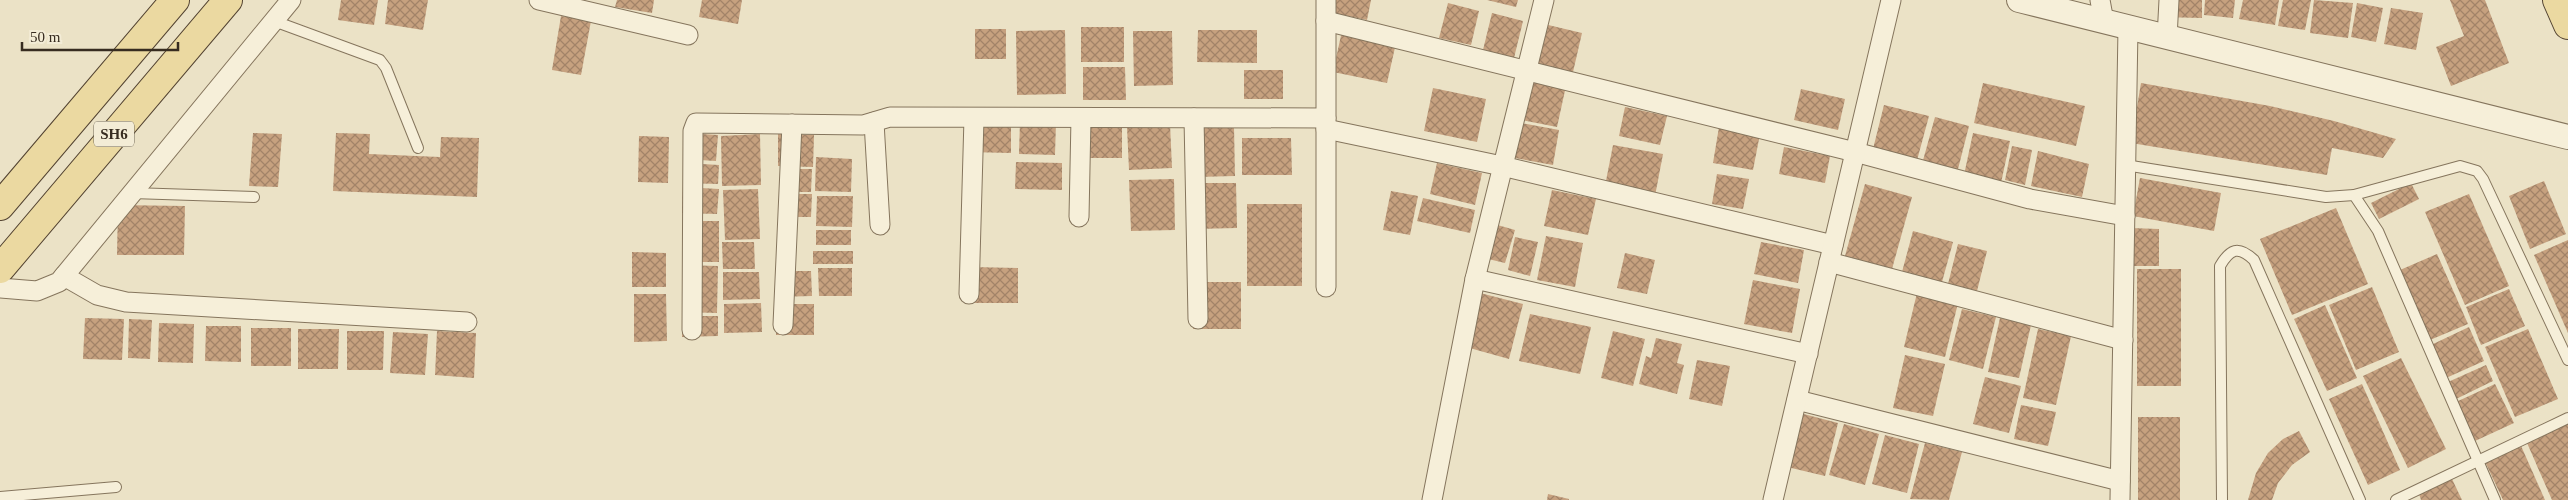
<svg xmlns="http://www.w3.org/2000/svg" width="2568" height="500" font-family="'Times New Roman',serif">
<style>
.building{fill:url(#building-cross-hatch)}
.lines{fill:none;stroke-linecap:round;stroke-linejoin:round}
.service-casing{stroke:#85755d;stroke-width:12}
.minor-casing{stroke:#85755d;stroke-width:21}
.tertiary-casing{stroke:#85755d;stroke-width:26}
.primary-casing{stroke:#534331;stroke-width:30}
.service{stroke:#f6efd9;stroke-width:10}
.minor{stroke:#f6efd9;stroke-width:19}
.tertiary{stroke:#f6efd9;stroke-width:24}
.primary{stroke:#ebd9a1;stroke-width:28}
.labels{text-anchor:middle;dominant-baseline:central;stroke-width:4;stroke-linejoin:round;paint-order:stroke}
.shield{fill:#f3ecd6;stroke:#6f6657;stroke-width:1}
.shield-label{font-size:15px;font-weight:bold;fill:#372c20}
</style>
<defs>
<pattern id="building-cross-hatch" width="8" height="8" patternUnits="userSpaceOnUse" patternTransform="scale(1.25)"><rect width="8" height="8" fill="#c6a17f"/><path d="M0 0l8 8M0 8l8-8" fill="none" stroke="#a28368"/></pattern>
</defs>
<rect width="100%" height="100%" fill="#ebe2c6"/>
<g class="building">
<polygon points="341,0 378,0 374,25 338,20"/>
<polygon points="388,0 428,0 423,30 385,24"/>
<polygon points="617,0 654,0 652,13 615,7"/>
<polygon points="702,0 742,0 738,24 699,17"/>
<polygon points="1322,0 1371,0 1367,20 1319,10"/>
<polygon points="1487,0 1518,0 1516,7"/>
<polygon points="2159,0 2202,0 2202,18 2159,17"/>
<polygon points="2205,0 2235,0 2233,18 2204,15"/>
<polygon points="2243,0 2279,0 2275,25 2239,19"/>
<polygon points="2283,0 2311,0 2305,30 2278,26"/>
<polygon points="2314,0 2353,3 2348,38 2310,33"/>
<polygon points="2450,0 2485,0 2509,63 2451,86 2436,47 2464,36"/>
<polygon points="1448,3 1479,11 1471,45 1439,38"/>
<polygon points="2357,3 2383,8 2376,42 2351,37"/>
<polygon points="2391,8 2423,13 2416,50 2384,44"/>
<polygon points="1492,13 1523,21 1514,58 1483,50"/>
<polygon points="561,16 591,21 581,75 552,70"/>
<polygon points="1544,24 1582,33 1573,72 1535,63"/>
<rect x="1081" y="27" width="43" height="35"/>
<rect x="975" y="29" width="31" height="30"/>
<polygon points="1065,30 1066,94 1017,95 1016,31"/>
<polygon points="1198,30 1257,30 1257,63 1197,62"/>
<polygon points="1133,31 1172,31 1173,85 1134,86"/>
<polygon points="1342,31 1396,43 1387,83 1333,72"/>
<polygon points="1083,67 1125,67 1126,100 1083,100"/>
<rect x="1244" y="70" width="39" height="29"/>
<polygon points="1525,78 1566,86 1557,127 1516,119"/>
<polygon points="1983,83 2085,106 2076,146 1974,123"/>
<polygon points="2141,83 2270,106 2334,121 2396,139 2383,158 2332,148 2327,175 2131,143"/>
<polygon points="1433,88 1486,99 1477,142 1424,131"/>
<polygon points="1801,89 1845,99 1838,130 1794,120"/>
<polygon points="1884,105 1929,116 1916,164 1872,153"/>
<polygon points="1625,107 1667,116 1660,145 1619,136"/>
<polygon points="1935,117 1969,126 1957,173 1922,164"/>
<polygon points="1020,121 1056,122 1055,155 1019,154"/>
<polygon points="967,122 1011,123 1011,153 967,152"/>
<polygon points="1122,122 1122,158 1084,158 1084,123"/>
<polygon points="1521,123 1559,130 1553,165 1515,158"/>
<polygon points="1170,124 1172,168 1129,170 1127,127"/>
<polygon points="1234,127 1235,176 1197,177 1196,128"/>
<polygon points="1719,127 1760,134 1753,170 1713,163"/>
<polygon points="253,133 282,134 278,187 249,186"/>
<polygon points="336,133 370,134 369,154 440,157 441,137 479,138 477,197 333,191"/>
<polygon points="685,133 718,135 716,161 683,159"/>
<polygon points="1973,133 2010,141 2001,183 1964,175"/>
<polygon points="760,134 761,185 722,186 721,136"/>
<polygon points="778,134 814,135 813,167 778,166"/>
<polygon points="639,136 669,137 668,183 638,182"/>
<polygon points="1242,138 1291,138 1292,175 1242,175"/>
<polygon points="1613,145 1663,154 1655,196 1605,186"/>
<polygon points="2012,146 2032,150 2025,185 2005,180"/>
<polygon points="1784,147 1830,156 1825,183 1779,174"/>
<polygon points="2038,151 2089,164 2082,197 2031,186"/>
<polygon points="816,157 852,159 851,192 815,191"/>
<polygon points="1016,162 1062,163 1062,190 1015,189"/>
<polygon points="685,163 719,165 718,184 684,183"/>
<polygon points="1437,163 1482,173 1475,205 1430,194"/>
<polygon points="780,169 812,169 811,192 780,192"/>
<polygon points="1717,174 1749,179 1743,209 1712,204"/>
<polygon points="2140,178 2221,193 2214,231 2133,216"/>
<polygon points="1174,179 1175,230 1131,231 1129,180"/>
<polygon points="2544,181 2566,234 2530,249 2509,196"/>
<polygon points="1195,183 1236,183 1237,228 1196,229"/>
<polygon points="2411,183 2419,199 2379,219 2371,203"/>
<polygon points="1865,184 1912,197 1892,269 1845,256"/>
<polygon points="683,187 719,189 717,214 682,213"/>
<polygon points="758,189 760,239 725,240 723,190"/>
<polygon points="1552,190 1596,199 1588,235 1544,226"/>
<polygon points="1391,191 1418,196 1410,235 1383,230"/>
<polygon points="779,194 812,194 811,217 779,217"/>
<polygon points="2469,194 2509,286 2465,305 2425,212"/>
<polygon points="817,196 853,196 852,227 816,226"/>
<polygon points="1423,198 1475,210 1470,233 1417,221"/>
<rect x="1247" y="204" width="55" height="82"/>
<polygon points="118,205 185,206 184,255 117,255"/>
<polygon points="2336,208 2368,284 2292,315 2260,239"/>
<rect x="684" y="221" width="35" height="41"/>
<polygon points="1494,224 1515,230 1505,263 1484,258"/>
<polygon points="2130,228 2159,229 2159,266 2130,266"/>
<rect x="816" y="230" width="35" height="15"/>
<polygon points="1913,231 1953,242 1942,282 1902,272"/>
<polygon points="1546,236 1583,243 1575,287 1537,280"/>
<polygon points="1515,237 1538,242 1530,276 1508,270"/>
<polygon points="2568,240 2568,333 2534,255"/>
<polygon points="722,242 754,242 755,269 723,269"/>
<polygon points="1761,242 1804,250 1798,283 1754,274"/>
<polygon points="1958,244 1987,251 1977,291 1948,284"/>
<rect x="813" y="251" width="40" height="13"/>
<polygon points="632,252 666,253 666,287 632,287"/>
<polygon points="1625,253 1655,260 1647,294 1617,288"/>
<polygon points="2437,254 2468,324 2430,340 2400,270"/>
<polygon points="683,265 718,266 717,313 682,312"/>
<polygon points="972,267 1018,268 1018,303 972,303"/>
<polygon points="818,268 852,268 852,296 819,296"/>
<rect x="2137" y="269" width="44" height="117"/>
<polygon points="777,271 811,271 812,296 777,297"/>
<polygon points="723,272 759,272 760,299 723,300"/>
<polygon points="1753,280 1800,289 1792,333 1744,324"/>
<rect x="1193" y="282" width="48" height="47"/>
<polygon points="2372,287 2399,352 2356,370 2329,305"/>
<polygon points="2509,289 2525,326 2481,345 2466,307"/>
<polygon points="1480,293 1523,304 1509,359 1466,347"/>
<polygon points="1917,293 1958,303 1945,357 1904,347"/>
<polygon points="634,294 666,294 667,341 634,342"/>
<polygon points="761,303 762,332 724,333 724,304"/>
<polygon points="777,304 814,304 814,335 776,335"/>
<polygon points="2325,305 2357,378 2327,391 2294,319"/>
<polygon points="1962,309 1996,317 1983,369 1949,360"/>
<polygon points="1530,314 1591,327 1580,374 1519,361"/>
<polygon points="682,316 718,316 718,336 682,337"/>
<polygon points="85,318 124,319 122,360 83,359"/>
<polygon points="2000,318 2031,325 2019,378 1988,372"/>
<polygon points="129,319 152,320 150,359 128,358"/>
<polygon points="159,323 194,324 193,363 158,362"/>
<polygon points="206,326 241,326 241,362 205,361"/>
<polygon points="2469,327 2484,361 2446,378 2431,345"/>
<rect x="251" y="328" width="40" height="38"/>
<polygon points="298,329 339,329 338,369 298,369"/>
<polygon points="2038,329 2071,336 2056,405 2023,398"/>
<polygon points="2528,329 2558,399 2515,417 2485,347"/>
<polygon points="347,331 384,331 383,370 347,370"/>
<polygon points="437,331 476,333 474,378 435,375"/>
<polygon points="1613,331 1645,339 1633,386 1601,378"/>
<polygon points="393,332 428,334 425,375 390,373"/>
<polygon points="1656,338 1682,344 1677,363 1684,365 1677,394 1639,384 1646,356 1651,358"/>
<polygon points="1905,355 1945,364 1933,416 1893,408"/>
<polygon points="2401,358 2446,449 2408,468 2363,376"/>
<polygon points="1697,360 1730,366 1722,406 1689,399"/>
<polygon points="2486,365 2493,381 2456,399 2448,382"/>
<polygon points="1985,377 2021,386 2009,433 1973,424"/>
<polygon points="2362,384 2400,470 2368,485 2329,399"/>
<polygon points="2495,384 2514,423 2475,441 2456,402"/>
<polygon points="2021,405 2056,412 2048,446 2014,439"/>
<polygon points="1796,412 1838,423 1825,476 1783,466"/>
<rect x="2138" y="417" width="42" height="83"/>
<polygon points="2565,418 2568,424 2568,500 2552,500 2524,436"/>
<polygon points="1844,424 1879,434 1865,485 1829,475"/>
<polygon points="2299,431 2310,452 2292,465 2278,483 2272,500 2248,500 2256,473 2268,453 2283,439"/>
<polygon points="1885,435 1919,444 1907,493 1872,484"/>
<polygon points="2518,439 2545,500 2503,500 2482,455"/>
<polygon points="1925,443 1962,452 1949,500 1910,499"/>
<polygon points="2452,479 2462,500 2421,500 2419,494"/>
<polygon points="1548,494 1569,499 1569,500 1547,500"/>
</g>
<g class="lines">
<defs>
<g id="service">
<polyline points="274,21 380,60 386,68 418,148"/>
<polyline points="2125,165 2326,197 2354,195 2460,166 2477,171 2483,179 2568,360"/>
<polyline points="132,193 254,197"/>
<polyline points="2354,195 2378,231 2495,500"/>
<polyline points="0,497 116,487"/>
<path d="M 2222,500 L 2220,266 C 2230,249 2238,245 2254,260 L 2360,500"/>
<polyline points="2396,500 2568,418"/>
</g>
<g id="minor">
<polyline points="539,0 688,35"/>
<polyline points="2100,0 2104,22"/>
<polyline points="1326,21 1855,152 2030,199 2125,216"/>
<polyline points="2167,38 2169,0"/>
<polyline points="1194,118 1198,319"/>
<polyline points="874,122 880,225"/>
<polyline points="1326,129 1502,166 1833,245"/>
<polyline points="1079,217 1081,118"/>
<polyline points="1829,262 2123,340"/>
<polyline points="64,276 97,295 126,302 467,322"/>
<polyline points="1475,279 1808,354"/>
<polyline points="1326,287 1326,0"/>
<polyline points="0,288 37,291 59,282 291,0"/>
<polyline points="969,294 974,118"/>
<polyline points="783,325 792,124"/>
<polyline points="692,330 693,131 696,123 863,125 890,117 1326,118"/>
<polyline points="1797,400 2120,481"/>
<polyline points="1432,500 1475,279 1544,0"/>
<polyline points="1773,500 1891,0"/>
<polyline points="2120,500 2128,28"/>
</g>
<polyline id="tertiary" points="2019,0 2568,137"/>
<g id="primary">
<polyline points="2557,0 2568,25"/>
<polyline points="0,206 175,0"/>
<polyline points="0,269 228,0"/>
</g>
</defs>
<use href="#service" class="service-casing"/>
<use href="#minor" class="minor-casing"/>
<use href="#tertiary" class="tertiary-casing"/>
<use href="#primary" class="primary-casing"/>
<use href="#service" class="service"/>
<use href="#minor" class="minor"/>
<use href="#tertiary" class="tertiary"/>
<use href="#primary" class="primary"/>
</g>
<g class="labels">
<rect class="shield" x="94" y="121.5" width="40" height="25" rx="4"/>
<g class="shield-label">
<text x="114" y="134">SH6</text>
</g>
</g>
<path d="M22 42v8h156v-8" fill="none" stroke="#372c20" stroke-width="2.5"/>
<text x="30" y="42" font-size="15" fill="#372c20" stroke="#f3ecd6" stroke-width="4" paint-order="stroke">50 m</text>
</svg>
